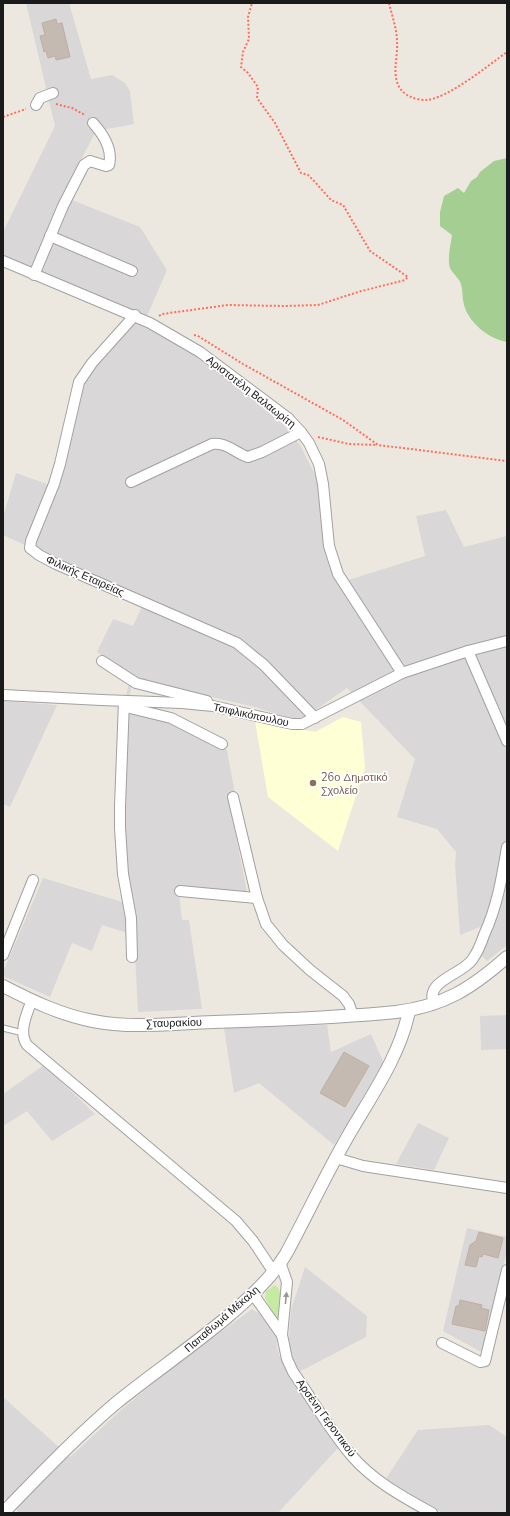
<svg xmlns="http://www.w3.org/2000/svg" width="510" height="1516" font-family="'Nunito Sans',sans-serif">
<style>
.residential{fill:#d9d7d7}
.education{fill:#ffffd6}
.grass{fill:#c6eaa2}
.forest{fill:#a4ce92}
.building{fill:#c4bab2;stroke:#bfaea1}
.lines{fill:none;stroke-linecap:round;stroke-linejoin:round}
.service-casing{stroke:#a1a1a1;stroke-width:7}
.minor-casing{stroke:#a1a1a1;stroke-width:12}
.tertiary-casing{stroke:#a1a1a1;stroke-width:14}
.path{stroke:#fe6e5e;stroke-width:2;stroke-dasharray:2 2;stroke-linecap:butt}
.service{stroke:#fff;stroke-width:5}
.minor{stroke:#fff;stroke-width:10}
.tertiary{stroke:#fff;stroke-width:12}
.oneway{fill:#989898}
.education-dot{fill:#8d6e63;stroke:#fff;stroke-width:1.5}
.labels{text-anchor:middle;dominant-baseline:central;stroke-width:3.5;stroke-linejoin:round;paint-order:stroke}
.street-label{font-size:11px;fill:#1a1a1a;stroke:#fff}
.education-label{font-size:11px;fill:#785e54;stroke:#fff;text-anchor:start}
</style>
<rect width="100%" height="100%" fill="#ede8df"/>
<g class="residential">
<polygon points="26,3 69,3 91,79 112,75 125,83 130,91 134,124 96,131 62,196 140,227 167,270 144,323 208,363 283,424 300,445 316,477 319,490 327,559 339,583 425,556 416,516 446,510 464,547 507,536 507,945 487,961 482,956 484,945 485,925 460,935 455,865 456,852 437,829 397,817 415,759 347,688 307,716 297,718 289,718 255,707 159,685 134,677 125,712 173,722 227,750 235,794 228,796 247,892 178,886 182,920 189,920 202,1009 138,1012 134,935 102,925 92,951 72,943 50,997 3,976 3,972 43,878 132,905 127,870 123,807 122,713 131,675 97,652 113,619 133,626 145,600 3,535 3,517 16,473 55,487 82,385 88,375 142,314 3,256 3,232 55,126"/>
<polygon points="3,701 57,705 10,807 3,804"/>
<polygon points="507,1015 507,1049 481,1050 480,1016"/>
<polygon points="327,1025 331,1052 371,1034 384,1063 334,1145 259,1083 234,1093 224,1028"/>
<polygon points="44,1065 95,1114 52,1141 27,1111 3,1126 3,1094"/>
<polygon points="418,1123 449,1138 434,1170 396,1164"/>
<polygon points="467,1228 507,1237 507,1250 483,1353 443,1331"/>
<polygon points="305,1267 367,1316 366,1337 299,1372 294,1362 290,1349 289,1338 291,1310"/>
<polygon points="252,1309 263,1316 273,1331 276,1336 277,1348 280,1357 293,1382 338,1448 278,1513 17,1513 18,1511 3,1497 3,1397 70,1457 121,1410 162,1376"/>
<polygon points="489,1425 507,1437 507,1513 443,1513 403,1493 385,1480 418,1430"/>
</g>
<polygon class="education" points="343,717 361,722 365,768 338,851 268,797 255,721 315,732"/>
<path class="grass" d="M 275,1285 C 285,1292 280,1311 279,1322 L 276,1320 L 265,1298 L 266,1291 Z"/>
<path class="forest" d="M 507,158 L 507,342 C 489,339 469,323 464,305 C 462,298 463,291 461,284 C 459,278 453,274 450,268 C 447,260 451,243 452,235 L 440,226 L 440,212 L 444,196 L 458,188 L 464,193 L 471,181 L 477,177 L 480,172 L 494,161 Z"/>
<g class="building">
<polygon points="56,19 57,24 62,23 70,57 56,60 55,56 48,58 46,51 44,52 40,36 45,35 42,23"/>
<polygon points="344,1052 369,1066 345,1107 320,1093"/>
<polygon points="479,1232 503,1238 498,1258 483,1254 482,1257 479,1256 476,1267 465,1265 470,1245 476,1241"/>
<polygon points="460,1300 482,1305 481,1308 489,1310 485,1331 452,1324 456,1306 459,1306"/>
</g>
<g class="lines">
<defs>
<polyline id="service" points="3,1028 23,1033"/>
<g id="minor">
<polyline points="36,105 40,98 53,93"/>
<polyline points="50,236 132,271"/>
<polyline points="3,261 150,323 200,352 288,418 301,432 309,443 319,464 323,484 329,546 338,574 402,673"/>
<path d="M 34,275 L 63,206 L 84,165 L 90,161 L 106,166 L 109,165 C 113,149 103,134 93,123"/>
<polyline points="135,315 92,363 79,382 60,464 54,484 31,541 30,548 39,555 56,564 237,643 264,665 315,718"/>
<path d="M 131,482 L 212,444 C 227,442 235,453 248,457 L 262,452 L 301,432"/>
<polyline points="468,651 507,741"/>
<polyline points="102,661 136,683 207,701"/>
<polyline points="3,695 101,700 182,703 213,706 292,724 302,724 402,673 468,651 507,641"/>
<polyline points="124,701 120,806 120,828 123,874 131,918 132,957"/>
<polyline points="124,701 127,706 130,708 171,718 222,744"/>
<polyline points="233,797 257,898 266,924 283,945 310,970 343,996 349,1004 353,1016"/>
<polyline points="180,891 257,898"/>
<polyline points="3,955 33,880"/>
<path d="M 32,1000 C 27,1013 18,1032 27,1045 L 236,1221 L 253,1241 L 273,1271"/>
<path d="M 434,1004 C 424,981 461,975 472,960 C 477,953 481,944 484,935 C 497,907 502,878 507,847"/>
<polyline points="336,1158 363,1166 507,1188"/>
<polyline points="280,1262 287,1282 282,1335"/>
<path d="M 253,1294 L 282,1335 L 287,1359 L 293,1372 C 312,1399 329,1429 351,1455 C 373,1481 403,1497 432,1513"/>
<polyline points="442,1343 480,1362 485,1361 507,1270"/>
</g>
<g id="tertiary">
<path d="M 3,986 C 32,1001 61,1015 93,1021 C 133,1029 175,1023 214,1022 C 275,1020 336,1018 396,1012 C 444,1006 472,988 507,957"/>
<path d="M 3,1513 C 40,1475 76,1437 116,1403 C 152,1374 190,1348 226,1318 C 248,1299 271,1279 286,1254 C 307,1215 326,1174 348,1136 C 371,1096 400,1056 409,1011"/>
</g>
</defs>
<use href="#service" class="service-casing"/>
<use href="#minor" class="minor-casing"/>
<use href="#tertiary" class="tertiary-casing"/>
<g class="path">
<path d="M 389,3 C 392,16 397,29 397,42 C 398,55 393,69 397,82 C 399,89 404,94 411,97 C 415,99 421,100 426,100 C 447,99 489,65 507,52"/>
<polyline points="56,104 72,108 85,115"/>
<polyline points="3,117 26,109"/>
<polyline points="159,316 162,314 228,305 285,306 318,305 358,292 405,280 408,277 370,251 343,205 331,200 314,181 308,175 301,173 275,123 257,98 258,87 248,73 241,67 243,52 249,39 248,17 252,3"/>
<polyline points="194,335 198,336 243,364 343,420 378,445 507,461"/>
<polyline points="318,437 349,444 377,445"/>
</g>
<use href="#service" class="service"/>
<use href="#minor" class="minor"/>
<use href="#tertiary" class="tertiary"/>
</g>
<defs><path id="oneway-solid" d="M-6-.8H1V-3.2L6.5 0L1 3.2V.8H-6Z"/></defs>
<use class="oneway" href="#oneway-solid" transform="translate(286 1298) rotate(-84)"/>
<circle class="education-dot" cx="313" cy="783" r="4"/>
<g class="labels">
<g class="street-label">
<text transform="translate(251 392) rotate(38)">Αριστοτέλη Βαλαωρίτη</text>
<text transform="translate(85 576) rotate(24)">Φιλικής Εταιρείας</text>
<text transform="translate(251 715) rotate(12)">Τσιφλικόπουλου</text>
<text transform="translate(174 1023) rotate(-2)">Σταυρακίου</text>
<text transform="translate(222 1319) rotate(-41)">Παπαθωμά Μέκαλη</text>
<text transform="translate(326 1418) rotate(54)">Αρσένη Γεροντικού</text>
</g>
<g class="education-label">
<text x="321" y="777">26ο Δημοτικό<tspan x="321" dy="13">Σχολείο</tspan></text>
</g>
</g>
<rect width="510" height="1516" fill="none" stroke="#1a1a1a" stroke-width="8"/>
</svg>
